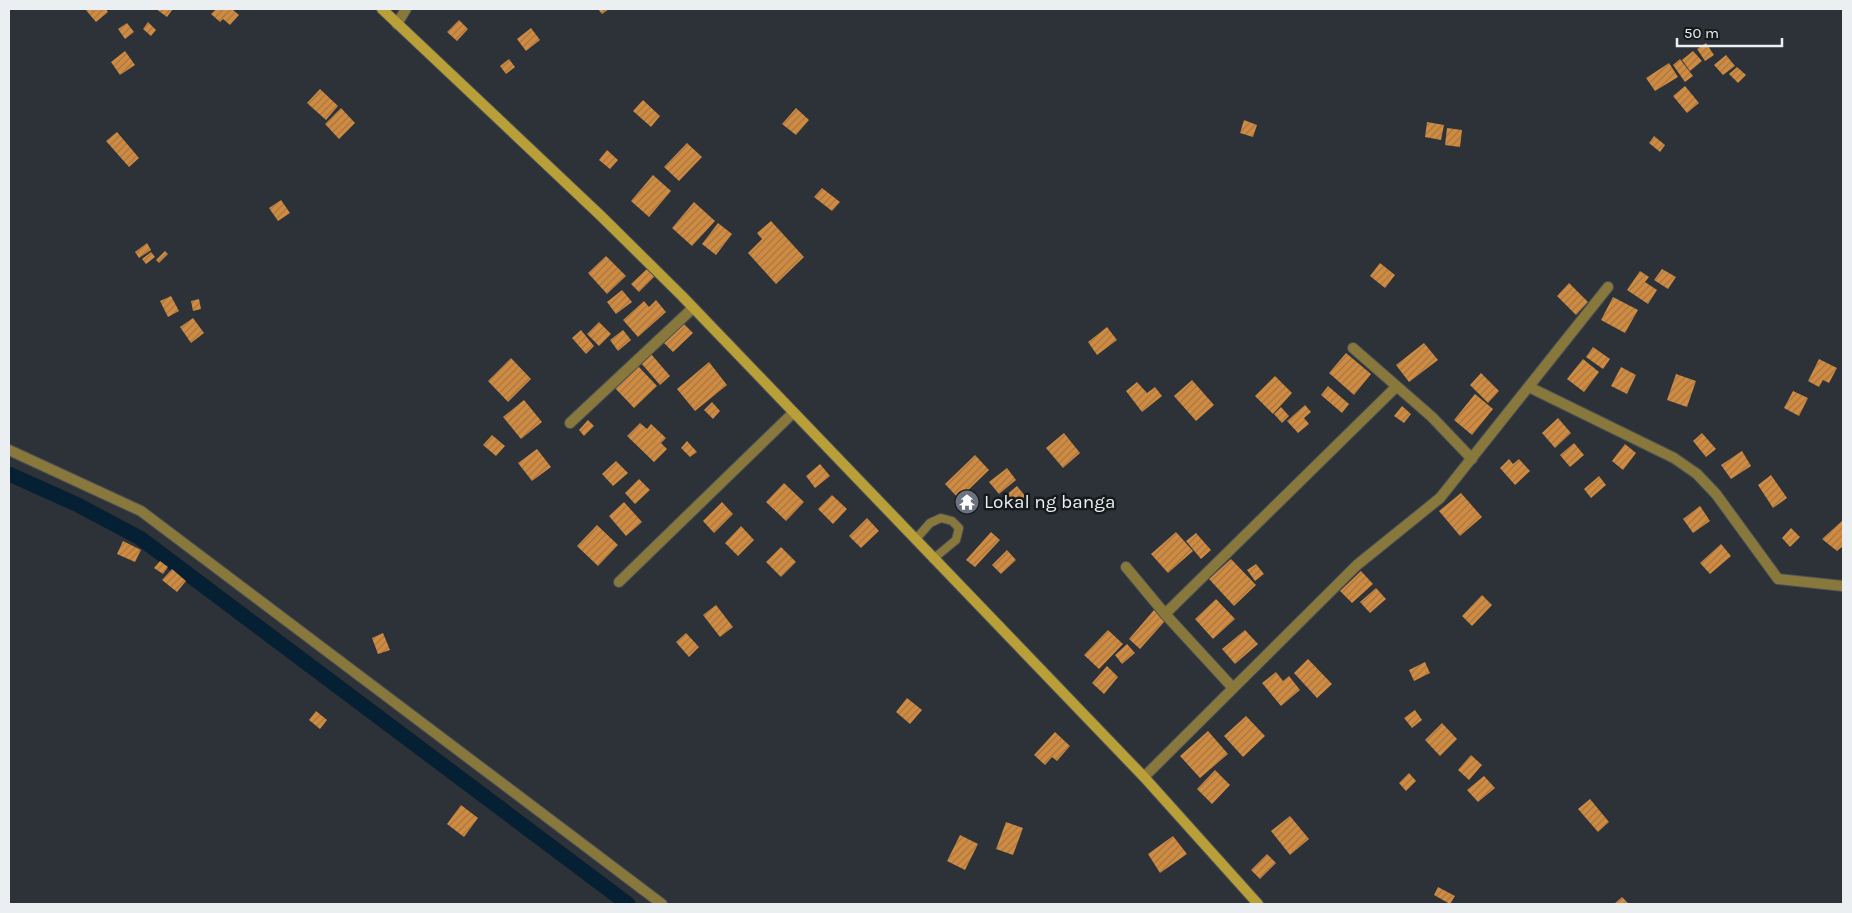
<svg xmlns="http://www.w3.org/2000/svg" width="1852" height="913" font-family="Karla,sans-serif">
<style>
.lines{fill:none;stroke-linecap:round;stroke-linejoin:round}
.canal{stroke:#052033;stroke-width:15}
.building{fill:url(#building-hatch)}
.lane-casing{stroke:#4b5055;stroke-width:10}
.street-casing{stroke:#4b5055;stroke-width:12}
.secondary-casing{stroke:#4b5055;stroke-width:12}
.lane{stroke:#88783c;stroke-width:8}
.street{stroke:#88783c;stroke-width:10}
.secondary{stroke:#b99f38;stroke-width:10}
.labels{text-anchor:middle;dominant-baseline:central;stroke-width:5;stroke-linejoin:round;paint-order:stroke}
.poi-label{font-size:19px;fill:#ebeff2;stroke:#171a1c;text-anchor:start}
</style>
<defs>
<pattern id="building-hatch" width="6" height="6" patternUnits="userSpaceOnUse" patternTransform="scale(1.25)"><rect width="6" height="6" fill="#cf8b42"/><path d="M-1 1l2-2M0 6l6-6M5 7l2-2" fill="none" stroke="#a67744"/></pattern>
</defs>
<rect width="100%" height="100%" fill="#2c3237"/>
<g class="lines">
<polyline class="canal" points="9,474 76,504 140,538 628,904"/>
</g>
<g class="building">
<polygon points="85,9 106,9 108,12 96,22"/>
<polygon points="156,9 173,9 167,17"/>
<polygon points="216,9 232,9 239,15 230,25 223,19 220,22 211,14"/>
<polygon points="598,9 609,9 602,14"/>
<polygon points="459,20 468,29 457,41 447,32"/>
<polygon points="148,22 156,30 151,36 143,29"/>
<polygon points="127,23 134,32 125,39 118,29"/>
<polygon points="531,28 540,40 526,51 517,39"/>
<polygon points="1706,43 1714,55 1705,61 1697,49"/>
<polygon points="125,51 135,65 120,75 111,62"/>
<polygon points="1693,51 1702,61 1690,71 1682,60"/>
<polygon points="1726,55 1735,66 1723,75 1714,65"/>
<polygon points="509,59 515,67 506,74 500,66"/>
<polygon points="1680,59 1693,76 1685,82 1673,65"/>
<polygon points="1669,63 1678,77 1655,91 1646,78"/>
<polygon points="1737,67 1746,75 1738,83 1729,74"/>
<polygon points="1685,86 1699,103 1687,113 1673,96"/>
<polygon points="320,89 338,106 326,120 307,103"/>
<polygon points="643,100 660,116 651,127 633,111"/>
<polygon points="341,108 355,123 339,139 325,124"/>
<polygon points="796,108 809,120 796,135 782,124"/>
<polygon points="1244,120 1257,125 1253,137 1240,133"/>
<polygon points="1427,122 1444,125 1441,140 1425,137"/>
<polygon points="1447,128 1462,130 1460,147 1445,145"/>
<polygon points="117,132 139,158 129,167 106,141"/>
<polygon points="1654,136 1665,145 1660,152 1649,143"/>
<polygon points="687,143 702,157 679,181 664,167"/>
<polygon points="607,150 618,160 610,169 599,160"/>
<polygon points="653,175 671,191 649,217 631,201"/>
<polygon points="822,188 840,202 832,211 814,197"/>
<polygon points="281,200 290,213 278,221 269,208"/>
<polygon points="694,202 715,221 692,246 672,228"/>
<polygon points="771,221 804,257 776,284 748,253 762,239 757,233"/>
<polygon points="718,223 732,234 716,255 702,244"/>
<polygon points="147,243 151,250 139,258 135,252"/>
<polygon points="165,251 168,254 159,263 156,260"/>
<polygon points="151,252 155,257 146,264 142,259"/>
<polygon points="606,256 626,276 607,294 588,273"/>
<polygon points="1380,263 1395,275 1385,288 1370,276"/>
<polygon points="648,268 655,276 639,292 631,284"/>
<polygon points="1662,269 1676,277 1668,289 1654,280"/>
<polygon points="1640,271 1649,277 1645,282 1657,290 1648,304 1627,290"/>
<polygon points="1569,283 1588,302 1576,315 1557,296"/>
<polygon points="622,290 632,302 616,314 607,302"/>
<polygon points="171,296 179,311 168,317 160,301"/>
<polygon points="1613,297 1638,310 1625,333 1601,320"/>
<polygon points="199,299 201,309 193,311 191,301"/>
<polygon points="656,300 666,312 638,337 623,320 644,301 649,307"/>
<polygon points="193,318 204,333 191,343 180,327"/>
<polygon points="599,322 611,334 599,346 587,334"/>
<polygon points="682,322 693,333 673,352 662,341"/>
<polygon points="1107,327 1117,340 1097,355 1088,342"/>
<polygon points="581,330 594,346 586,354 572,338"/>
<polygon points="623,330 631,340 618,351 610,340"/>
<polygon points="1424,343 1438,360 1409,382 1396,365"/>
<polygon points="1593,347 1610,359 1603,369 1586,357"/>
<polygon points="1346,353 1371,374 1354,395 1329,373"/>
<polygon points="651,354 670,376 660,385 641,363"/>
<polygon points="511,358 531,379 508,402 488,381"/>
<polygon points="1583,359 1599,372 1584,392 1567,379"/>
<polygon points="1819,359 1837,368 1829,383 1823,380 1819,387 1808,381"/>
<polygon points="709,362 727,385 695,411 677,389"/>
<polygon points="637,365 657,386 634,408 614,387"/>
<polygon points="1621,367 1636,375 1627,394 1611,386"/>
<polygon points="1481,373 1499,391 1488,403 1470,385"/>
<polygon points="1676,374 1696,381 1687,407 1667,400"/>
<polygon points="1275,376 1292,393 1273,414 1255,396"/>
<polygon points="1192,380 1214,405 1196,421 1174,396"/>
<polygon points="1137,382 1147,393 1155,387 1162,396 1142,412 1126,391"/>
<polygon points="1328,386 1349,404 1342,413 1321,395"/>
<polygon points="1793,391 1808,398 1799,416 1784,408"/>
<polygon points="1475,394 1493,409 1472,435 1454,420"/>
<polygon points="524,400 542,422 521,439 503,417"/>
<polygon points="712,402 720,411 713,419 704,410"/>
<polygon points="1305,405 1311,412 1304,418 1309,424 1298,433 1287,421"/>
<polygon points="1402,406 1411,414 1404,423 1394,416"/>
<polygon points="1281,407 1289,416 1282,423 1274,414"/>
<polygon points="1558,418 1571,433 1555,448 1542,433"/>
<polygon points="588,420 594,426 584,436 579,430"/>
<polygon points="640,423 647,429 651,424 666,438 661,443 667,449 654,462 627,436"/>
<polygon points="1064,433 1080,453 1063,468 1046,448"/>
<polygon points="1702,433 1716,449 1706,457 1693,441"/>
<polygon points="492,435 505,446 496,456 483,445"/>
<polygon points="687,441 697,452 690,457 681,448"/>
<polygon points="1574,443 1584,455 1570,467 1560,455"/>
<polygon points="1625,444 1636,453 1623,470 1612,461"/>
<polygon points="537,449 551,467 532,481 518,463"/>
<polygon points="1742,451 1751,466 1731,479 1721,465"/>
<polygon points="975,455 989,470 959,499 945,484"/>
<polygon points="1509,459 1513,464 1519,459 1530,471 1515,485 1500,468"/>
<polygon points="616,461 628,473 613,486 602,474"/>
<polygon points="820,464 830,476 815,488 806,476"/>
<polygon points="1007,468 1016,480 999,494 989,482"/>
<polygon points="1771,475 1787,498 1773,508 1758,485"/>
<polygon points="1599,476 1606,485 1591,498 1584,489"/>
<polygon points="639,479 650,490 635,504 625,493"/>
<polygon points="784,483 804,502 786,521 766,502"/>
<polygon points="1017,486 1026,497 1013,507 1004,497"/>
<polygon points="1461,493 1482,517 1460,536 1439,511"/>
<polygon points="832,495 847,509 833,524 818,509"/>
<polygon points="624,502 642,522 626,536 609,516"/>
<polygon points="722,502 733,514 714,533 703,521"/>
<polygon points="1700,506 1710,521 1693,533 1683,519"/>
<polygon points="867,518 879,531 861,548 849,536"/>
<polygon points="1843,520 1843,546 1837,551 1822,539"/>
<polygon points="597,525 618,545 598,566 577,546"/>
<polygon points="741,526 754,540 738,556 725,543"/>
<polygon points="1791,528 1800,537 1790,547 1782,538"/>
<polygon points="991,532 1000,540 975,567 966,560"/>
<polygon points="1176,532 1193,551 1168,573 1151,554"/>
<polygon points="1196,533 1211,550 1201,559 1186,541"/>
<polygon points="123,541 141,550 135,562 117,554"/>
<polygon points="1721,544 1731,556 1710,574 1700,563"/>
<polygon points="781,547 796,562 781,577 766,562"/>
<polygon points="1007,550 1016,560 1001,574 992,565"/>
<polygon points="1231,559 1256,585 1234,606 1209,579"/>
<polygon points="160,561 168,567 163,574 154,568"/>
<polygon points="1256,564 1264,574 1255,581 1247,570"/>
<polygon points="172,569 186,581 177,592 162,580"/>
<polygon points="1361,571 1373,584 1352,603 1340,591"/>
<polygon points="1376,588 1386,599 1370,613 1360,602"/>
<polygon points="1482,595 1492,605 1472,626 1462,616"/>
<polygon points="1216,599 1235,619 1213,639 1195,619"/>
<polygon points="716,605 733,627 720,637 703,615"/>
<polygon points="1154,610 1165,621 1140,649 1129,639"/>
<polygon points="1108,630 1123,644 1099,669 1084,655"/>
<polygon points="1245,630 1258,644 1235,664 1222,649"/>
<polygon points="383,633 390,650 378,654 372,638"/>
<polygon points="686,633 699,647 689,657 676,642"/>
<polygon points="1127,644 1135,653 1122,664 1115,655"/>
<polygon points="1308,659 1332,684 1317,698 1294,673"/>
<polygon points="1425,662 1430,673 1414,681 1409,670"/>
<polygon points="1107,666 1118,677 1104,694 1092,683"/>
<polygon points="1276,672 1283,681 1289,676 1300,690 1281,706 1262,683"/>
<polygon points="907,698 922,710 910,724 896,712"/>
<polygon points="1415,710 1422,720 1412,728 1404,718"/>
<polygon points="316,711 327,720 320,729 309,720"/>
<polygon points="1246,716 1265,736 1243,757 1224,736"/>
<polygon points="1442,723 1457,739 1440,756 1425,740"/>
<polygon points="1208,731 1228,754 1200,778 1180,756"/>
<polygon points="1055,732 1070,746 1057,761 1052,757 1045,765 1034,755"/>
<polygon points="1471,755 1482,765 1469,780 1458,770"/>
<polygon points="1215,770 1230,785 1212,804 1197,789"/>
<polygon points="1409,773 1416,781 1406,791 1399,783"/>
<polygon points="1484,776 1495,788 1478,802 1467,790"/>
<polygon points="1590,799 1609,822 1598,832 1578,809"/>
<polygon points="461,805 478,818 464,837 447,824"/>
<polygon points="1290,816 1309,839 1290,855 1271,831"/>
<polygon points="1006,822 1023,828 1013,855 996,849"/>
<polygon points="960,835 978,844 965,870 947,861"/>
<polygon points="1173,836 1187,854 1160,873 1148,854"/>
<polygon points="1267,854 1276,863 1260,879 1251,870"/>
<polygon points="1438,887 1455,896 1450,904 1434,895"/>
<polygon points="1622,897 1629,904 1614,904"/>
</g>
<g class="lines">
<defs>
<polyline id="lane" points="916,539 930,523 941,518 952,521 959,528 956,540 933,559"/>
<g id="street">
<polyline points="397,24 406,9"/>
<polyline points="1353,348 1432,417 1472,459"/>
<polyline points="1529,387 1674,458 1697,474 1716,494 1778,579 1843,586"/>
<polyline points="570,423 693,308"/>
<polyline points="9,450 141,511 662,904"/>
<polyline points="1126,567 1165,614 1233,688"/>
<polyline points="619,582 793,413"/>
<polyline points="1165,614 1396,387"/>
<polyline points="1144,777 1357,565 1440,498 1608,287"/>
</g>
<polyline id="secondary" points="382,9 601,216 682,296 1144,777 1258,904"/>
</defs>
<use href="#lane" class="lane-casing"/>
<use href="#street" class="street-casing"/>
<use href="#secondary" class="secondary-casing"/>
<use href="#lane" class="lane"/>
<use href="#street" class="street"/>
<use href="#secondary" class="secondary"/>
</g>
<defs>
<symbol id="temple-disc" viewBox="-11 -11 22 22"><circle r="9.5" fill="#6b7280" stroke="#171a1c"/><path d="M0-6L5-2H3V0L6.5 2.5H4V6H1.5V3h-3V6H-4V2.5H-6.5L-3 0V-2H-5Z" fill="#fff"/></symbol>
</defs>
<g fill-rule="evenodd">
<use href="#temple-disc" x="953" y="488" width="28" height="28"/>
</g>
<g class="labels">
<g class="poi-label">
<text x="984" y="502">Lokal ng banga</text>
</g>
</g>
<rect width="1852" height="913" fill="none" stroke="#ebeff2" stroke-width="20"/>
<path d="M1677 38v8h105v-8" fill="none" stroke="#ebeff2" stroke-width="2.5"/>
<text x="1684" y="38" font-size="15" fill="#ebeff2" stroke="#171a1c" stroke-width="4" paint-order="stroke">50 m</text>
</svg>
